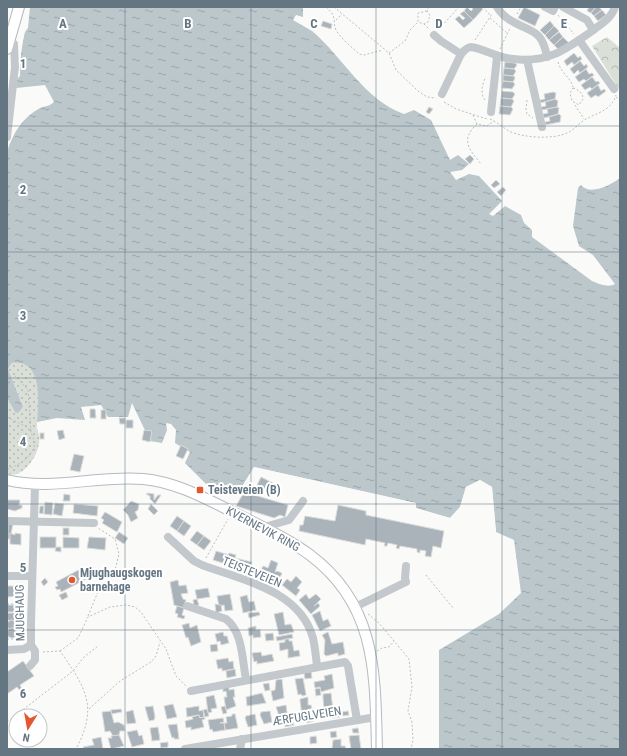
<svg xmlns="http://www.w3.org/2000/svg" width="627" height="756" font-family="'Roboto Condensed',sans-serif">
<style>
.green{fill:url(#green-dots)}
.forest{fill:url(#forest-crowns)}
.water{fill:url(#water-ripples)}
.pier{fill:#fafaf8}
.building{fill:#aab3b9;stroke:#dcdcda}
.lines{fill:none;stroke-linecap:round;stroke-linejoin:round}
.major-casing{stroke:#b5babe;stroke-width:12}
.path{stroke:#bbbfc2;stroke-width:1;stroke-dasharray:2 2;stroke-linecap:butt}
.minor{stroke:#c3c8cc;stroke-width:8}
.major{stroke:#fff;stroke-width:10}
.grid{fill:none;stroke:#657683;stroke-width:1;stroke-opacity:0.55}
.poi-dot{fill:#e4572e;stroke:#fff;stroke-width:1.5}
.labels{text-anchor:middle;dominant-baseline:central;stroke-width:4;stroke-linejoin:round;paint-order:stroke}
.poi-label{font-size:12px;font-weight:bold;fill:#657683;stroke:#fff;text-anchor:start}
.street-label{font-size:12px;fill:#657683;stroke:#fff}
.grid-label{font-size:13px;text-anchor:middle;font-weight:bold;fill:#657683;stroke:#fff;stroke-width:4;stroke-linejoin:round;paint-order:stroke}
</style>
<defs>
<pattern id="green-dots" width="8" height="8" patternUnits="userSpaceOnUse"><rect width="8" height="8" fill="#dadfd7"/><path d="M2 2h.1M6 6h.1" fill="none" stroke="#b4b9b4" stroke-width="1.8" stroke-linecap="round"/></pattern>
<pattern id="forest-crowns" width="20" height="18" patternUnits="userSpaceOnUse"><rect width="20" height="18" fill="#dadfd7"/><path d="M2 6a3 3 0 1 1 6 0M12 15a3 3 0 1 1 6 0" fill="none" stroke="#b4b9b4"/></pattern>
<pattern id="water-ripples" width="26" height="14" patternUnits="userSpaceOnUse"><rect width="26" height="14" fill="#bbc7cb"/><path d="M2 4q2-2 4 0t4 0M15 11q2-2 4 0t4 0" fill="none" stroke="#9ca6aa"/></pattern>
</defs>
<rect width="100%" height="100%" fill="#fafaf8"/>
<path class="green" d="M 12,363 C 47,360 37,409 37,429 C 45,444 31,469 17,474 C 14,475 10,474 7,475 L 7,398 L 15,412 L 23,407 L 8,369 Z"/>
<polygon class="forest" points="607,37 620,48 620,91 592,46"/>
<path class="water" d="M 28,7 L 303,7 L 303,17 L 296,15 L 293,20 C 299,24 306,27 312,31 C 343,57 364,100 404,114 L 414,110 L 431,120 L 450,160 L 458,155 L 469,164 L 462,170 L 450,172 L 456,180 L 469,174 L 479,176 L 502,201 L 489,214 L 493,216 L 505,206 L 521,215 L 524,223 L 532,230 L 532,237 L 592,281 C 599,284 608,288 615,284 L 593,255 L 579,246 L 573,226 L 578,188 L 581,185 C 590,196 611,185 620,178 L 620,749 L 439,749 L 439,650 L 499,614 L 521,593 L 514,540 L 496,532 L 492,487 L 480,480 L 466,487 L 460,507 L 450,518 L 415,508 L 415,503 L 254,467 L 240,490 L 231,485 L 224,495 L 205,483 L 185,463 L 190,452 L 175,443 L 176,430 L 171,424 L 166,423 L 167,430 L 162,443 L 150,441 L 132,403 L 128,417 L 108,417 L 101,405 L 81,407 L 85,420 L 57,418 L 37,422 C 38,402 44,360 12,363 L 8,369 L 23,407 L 18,413 L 15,412 L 7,398 L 7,152 C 13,133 22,118 40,108 C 46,106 50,106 54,102 L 45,85 L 16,88 Z"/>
<g class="pier">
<polygon points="26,7 30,7 28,28 25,32 21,48 20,76 16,80"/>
<polygon points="254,467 416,503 416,508 450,518 460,507 466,487 480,480 492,487 496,532 494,532 490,488 480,482 467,489 461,508 450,520 415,510 414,505 255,469 242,491 240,490"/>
</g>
<g class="building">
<polygon points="467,7 471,11 473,9 471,7 481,7 483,9 473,20 464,11"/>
<polygon points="524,7 540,15 535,26 518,18"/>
<polygon points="589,7 596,7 591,13 587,11"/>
<polygon points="596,7 599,7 602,10 594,16 591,13"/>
<polygon points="602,10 606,15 598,21 594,16"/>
<polygon points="464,11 473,20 464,28 455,19 459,16 463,20 465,18 460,14"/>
<polygon points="323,21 332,24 331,29 321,26"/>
<polygon points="550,21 554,26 545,35 540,30"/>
<polygon points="554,26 559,31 549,40 545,35"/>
<polygon points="559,32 563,37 554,45 549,40"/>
<polygon points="563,37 569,43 558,49 554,45"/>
<polygon points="574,53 578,58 580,56 582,59 574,65 572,62 567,66 564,61"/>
<polygon points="580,61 584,66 586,64 588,67 580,73 578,70 574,74 570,69"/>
<polygon points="505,62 515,63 517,65 514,69 504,68"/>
<polygon points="504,68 514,69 516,71 513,76 503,75"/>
<polygon points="586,69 589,74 592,73 594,75 586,81 584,79 579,82 575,77"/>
<polygon points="503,75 514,76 515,78 513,82 503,81"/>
<polygon points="592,77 596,82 598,81 600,83 592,89 590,87 585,90 581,85"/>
<polygon points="503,81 513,82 515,84 512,89 502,88"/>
<polygon points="598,85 601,91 604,89 606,91 598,97 596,95 591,98 587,93"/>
<polygon points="502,91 513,92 515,94 512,99 501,98"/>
<polygon points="553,92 556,93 555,99 540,103 540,100 545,99 544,94"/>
<polygon points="501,98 512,99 514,101 511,107 500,106"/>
<polygon points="555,99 558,101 557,107 542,110 541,107 546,106 545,102"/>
<polygon points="500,106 511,107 513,109 510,115 499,114"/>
<polygon points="429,107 433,109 429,114 426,112"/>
<polygon points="557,107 559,108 558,114 544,118 543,114 548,113 547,109"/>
<polygon points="559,114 561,116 560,122 545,125 545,122 550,121 549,117"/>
<polygon points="470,155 474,159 470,164 465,159"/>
<polygon points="496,180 500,184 494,188 491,185"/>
<polygon points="503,187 506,190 501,196 497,192"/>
<polygon points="90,409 95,409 96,418 90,418"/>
<rect x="101" y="410" width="5" height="9"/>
<polygon points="119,418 125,418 125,424 120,424"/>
<rect x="126" y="420" width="7" height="8"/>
<polygon points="63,430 65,438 59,440 57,431"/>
<polygon points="144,430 152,431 150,442 142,440"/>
<rect x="40" y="433" width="4" height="6"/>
<polygon points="181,445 188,449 183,459 176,456"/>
<polygon points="74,454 84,456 80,472 70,470"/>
<polygon points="261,477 273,483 269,491 257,485"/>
<polygon points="244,492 288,505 285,517 280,515 274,518 236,506"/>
<polygon points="148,493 154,494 154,500 158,495 161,495 155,504 150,499 150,496 146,494"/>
<polygon points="64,494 70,495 70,501 63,501"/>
<polygon points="7,500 20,500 19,505 22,505 22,508 15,511 7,509"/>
<polygon points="131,501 139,504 138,510 135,512 138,518 131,522 128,515 123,510"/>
<polygon points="45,502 53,503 52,515 44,514"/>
<polygon points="55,503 64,504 62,516 53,514"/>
<polygon points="74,504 98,506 97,516 73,513"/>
<polygon points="151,504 158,511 154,515 148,509"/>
<polygon points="338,505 366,511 366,515 444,531 441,548 433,546 431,557 425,556 426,551 420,550 420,553 417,552 417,549 400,546 399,549 396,548 397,545 388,543 387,546 384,546 385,543 366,539 365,545 299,531 300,525 303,525 305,516 335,521"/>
<polygon points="40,506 44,506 43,514 39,513"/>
<polygon points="105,512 122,522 117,532 102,523 104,520 101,518"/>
<polygon points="177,516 184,521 177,531 170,526"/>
<polygon points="184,521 191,526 184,536 177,531"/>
<polygon points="8,524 13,524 10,539 8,539"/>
<rect x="63" y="528" width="6" height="7"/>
<polygon points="197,531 204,536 197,545 190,540"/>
<polygon points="119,532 128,538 124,544 115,538"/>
<polygon points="10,533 15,535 15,533 21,534 21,545 10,544"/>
<polygon points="204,536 211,541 204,550 197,545"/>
<rect x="40" y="537" width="16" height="11"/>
<polygon points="63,537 79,538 79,548 63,548"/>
<polygon points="89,537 106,538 105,550 87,548"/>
<polygon points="56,547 61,547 61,552 55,551"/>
<polygon points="216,551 229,555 226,564 213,560"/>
<polygon points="229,553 236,555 233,563 227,562"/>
<polygon points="234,558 239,559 236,567 232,566"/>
<polygon points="239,559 252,562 249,571 236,568"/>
<polygon points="271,560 278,563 275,572 277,571 282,573 278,582 259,574 263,566 268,568"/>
<polygon points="92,566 96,574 67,589 61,592 60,589 57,590 55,587 58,586 56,582 84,567 86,569"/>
<polygon points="296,576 302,582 297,588 300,590 296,596 282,585 287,579 291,582"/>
<polygon points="45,578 48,582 44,586 41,582"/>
<polygon points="178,580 179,586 186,585 188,593 181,594 183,599 186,600 183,608 174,605 170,582"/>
<polygon points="7,586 22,586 22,596 7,597"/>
<polygon points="208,588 210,597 197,599 195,590"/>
<polygon points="66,592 68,597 62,600 59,595"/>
<polygon points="230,594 233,610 225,611 224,605 219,606 217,596"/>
<polygon points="306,594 309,599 316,594 321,599 314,606 318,603 320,606 311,614 299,600"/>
<polygon points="247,595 249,602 254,601 256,610 243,613 240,597"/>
<polygon points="197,599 199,605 194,606 193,600"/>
<polygon points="215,604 221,605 222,611 216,613"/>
<polygon points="7,605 16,605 15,612 7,612"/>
<polygon points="177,606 184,608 182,615 185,616 184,619 177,617 178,614 175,613"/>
<polygon points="320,611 323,621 328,619 331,626 320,631 312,615"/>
<polygon points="259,612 260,615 249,618 248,613"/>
<polygon points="283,612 285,625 291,624 294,632 279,635 274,614"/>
<polygon points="7,613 16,613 15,621 7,620"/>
<circle cx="12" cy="625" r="5"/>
<polygon points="189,623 190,628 197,625 201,642 191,646 188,637 186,638 182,625"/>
<polygon points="256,626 256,630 260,629 261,637 253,638 253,635 249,636 248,628"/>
<circle cx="12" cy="633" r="5"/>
<polygon points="223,632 224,636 227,636 229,643 221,645 220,641 217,642 215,634"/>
<polygon points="328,632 332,644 343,642 345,654 338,656 338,653 326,656 324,654 325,640 322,635"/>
<polygon points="273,633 274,640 266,641 265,634"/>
<polygon points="292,634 293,638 277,641 276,637"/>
<polygon points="285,639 289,639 289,641 292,641 294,651 299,650 300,656 288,658 288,649 280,651 279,643 285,642"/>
<polygon points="217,644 218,651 211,652 210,645"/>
<polygon points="261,652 262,656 272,654 274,661 257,664 257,661 254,662 252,653"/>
<polygon points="228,658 229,662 233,661 234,669 222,671 222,668 218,669 216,660"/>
<polygon points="23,661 34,676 20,685 22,689 20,691 17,687 7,694 7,672"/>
<polygon points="235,669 236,676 227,678 226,671"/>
<polygon points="311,671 312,678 305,679 304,673"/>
<polygon points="332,674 334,688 321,692 320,687 315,688 314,682 325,680 324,676"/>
<polygon points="303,678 306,694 306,695 302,696 301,694 298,695 295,679"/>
<polygon points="282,679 284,698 273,701 271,691 275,690 276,680"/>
<polygon points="269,683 270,690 265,691 263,684"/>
<polygon points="229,687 229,690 234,689 235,697 233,697 236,706 226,710 224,697 227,697 226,691 223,692 223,688"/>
<polygon points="320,688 321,695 316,696 315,689"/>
<polygon points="262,693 266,703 247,706 246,697"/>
<polygon points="331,693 333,710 328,711 328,709 324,710 323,698 323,694"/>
<polygon points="214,695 217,708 211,709 212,712 208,713 206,697"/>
<polygon points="308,697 308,705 311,705 312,709 309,709 310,716 313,715 314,721 307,723 305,714 302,715 300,701 300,699"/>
<polygon points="173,704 177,717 167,719 164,706"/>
<polygon points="286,705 288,720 292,719 294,725 285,727 284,719 280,719 276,707"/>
<polygon points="153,706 155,717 154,720 149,721 145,707"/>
<polygon points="199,706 199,711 203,710 204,717 200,718 199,715 187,717 186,708"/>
<polygon points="225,706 227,713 223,714 221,707"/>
<polygon points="121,709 122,712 111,714 111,710"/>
<polygon points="207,709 209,716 205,717 203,710"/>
<polygon points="133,710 136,723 127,724 126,712"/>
<polygon points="339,710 340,717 332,718 330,712"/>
<polygon points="111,711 114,723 118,722 124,725 125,731 120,731 119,735 113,736 110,731 105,732 102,712"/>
<polygon points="270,711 272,722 264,724 260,715 261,712"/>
<polygon points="348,711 349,715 342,716 342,712"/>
<polygon points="232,714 235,714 238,728 225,730 224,723 227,723 226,717 232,716"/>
<polygon points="255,714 257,725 248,727 245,718 246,716"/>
<polygon points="199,715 200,718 204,717 205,719 202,720 204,727 191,730 191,727 186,728 185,721 193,719 192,717"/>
<polygon points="223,718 224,722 220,723 224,723 225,730 213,732 212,729 210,730 208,720"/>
<polygon points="177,724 179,739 174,739 174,737 172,738 168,725"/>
<polygon points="158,727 160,740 152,741 150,728"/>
<polygon points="358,728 359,733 353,733 352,729"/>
<polygon points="137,730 139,736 142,735 144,744 132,747 127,732"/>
<polygon points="336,731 337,737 331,738 330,732"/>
<polygon points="119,735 124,746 111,749 108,738 112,738 111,736"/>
<polygon points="359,735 361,749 351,749 349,736"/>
<polygon points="316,736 317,743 310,744 310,737"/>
<polygon points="101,737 103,749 84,749 83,747 94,745 92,739"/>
<polygon points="341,739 341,746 345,746 346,749 332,749 333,740"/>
<polygon points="168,742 168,747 161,748 160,743"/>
</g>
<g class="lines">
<defs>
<g id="major">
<polyline points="7,49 19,7"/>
<path d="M 7,480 C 52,491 97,475 143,479 C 178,482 210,501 241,516 C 264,528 289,539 310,555 C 377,605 375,674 377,749"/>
</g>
</defs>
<use href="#major" class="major-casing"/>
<g class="path">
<path d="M 326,7 C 338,17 332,21 336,30 C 341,39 352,47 359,54 L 364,55 L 383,50"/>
<polyline points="334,7 389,53 396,70 418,91 427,97 435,98"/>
<polyline points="483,7 490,15"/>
<polyline points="427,11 418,13 418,22 424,24 428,22 430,15 427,11 429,7"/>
<polyline points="517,14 521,7"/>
<polyline points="558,15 574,34"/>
<polyline points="490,18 507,33"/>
<polyline points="336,20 342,14"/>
<polyline points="424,24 429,29"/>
<polyline points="439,29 459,7"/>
<polyline points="475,40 492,14"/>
<polyline points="500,49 510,28"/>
<polyline points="389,53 405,41 410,30 418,22"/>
<path d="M 558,62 C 561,73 571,78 573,87"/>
<path d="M 573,88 C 579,90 583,93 583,99 L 579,105 L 572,101 L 570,93 Z"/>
<polyline points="616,97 620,100"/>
<path d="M 485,100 C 480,94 482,83 486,77"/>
<polyline points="527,100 526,109 527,114 533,118"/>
<polyline points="444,102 456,109 487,119"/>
<polyline points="575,105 584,119"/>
<polyline points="473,115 477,124 487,126 494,121"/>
<path d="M 490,119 C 497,122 502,127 509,131 C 523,138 555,140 569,132 C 575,129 579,123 586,119 C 597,113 612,110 616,95"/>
<path d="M 477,124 C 460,140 469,149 481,164"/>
<polyline points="7,404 8,403"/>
<polyline points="7,417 25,426 30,431"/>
<path d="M 7,469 C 19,466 33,456 35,443 L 31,432 L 28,390 L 15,376"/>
<polyline points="206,558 228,519"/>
<polyline points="426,575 453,608"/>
<polyline points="7,604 24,604"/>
<polyline points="368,614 379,623 409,659 412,687 408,711 412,722 413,740 411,749"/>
<polyline points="88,616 100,587 114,574 119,554 115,539 98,528"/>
<polyline points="7,639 22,639"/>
<polyline points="60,651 78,638 88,617 110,607 126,605 135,607 141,612 166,649 176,676 186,686"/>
<polyline points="377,651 382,648 389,647 394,641"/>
<path d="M 43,652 L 60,651 C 85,687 99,706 76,749"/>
<polyline points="89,709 120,681 151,662 156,656 160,642"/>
<polyline points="7,722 73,671 84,657 98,646"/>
</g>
<g class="minor">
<path d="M 497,7 C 500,12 505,17 510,20 C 531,33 542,28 547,57"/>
<polyline points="545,7 553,11 555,7"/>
<polyline points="563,7 587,20 593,30"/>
<polyline points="434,35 441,41 461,54"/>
<polyline points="579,40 614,89"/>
<polyline points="527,60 542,127"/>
<path d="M 442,94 L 461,54 C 464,51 467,47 471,47 C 482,48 498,58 513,59 C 548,63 565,50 592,31 C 601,24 611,19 615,7"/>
<polyline points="491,112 497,57"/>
<polyline points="7,137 15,67 14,44"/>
<polyline points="7,521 94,523"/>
<polyline points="265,529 268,526 289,520 303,501"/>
<path d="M 168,537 L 194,561 L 202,565 C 242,580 300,590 313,638 C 315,647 316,657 317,666"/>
<polyline points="7,576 31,576"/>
<path d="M 187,606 L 226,619 C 243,632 242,660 246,679"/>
<polyline points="355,607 406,582 405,578 406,566"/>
<polyline points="7,650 24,649 31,645"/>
<polyline points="30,666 35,660 35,651 31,645 31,623 35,485"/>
<polyline points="191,691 345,662 348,666 357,720"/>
<polyline points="185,749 376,717"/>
<polyline points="240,749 242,739"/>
</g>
<use href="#major" class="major"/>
</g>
<path class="grid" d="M 125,7 L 125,749M 251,7 L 251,749M 376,7 L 376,749M 502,7 L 502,749M 7,126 L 620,126M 7,252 L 620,252M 7,378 L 620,378M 7,504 L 620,504M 7,630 L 620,630"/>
<g class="poi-dot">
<rect x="196" y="486" width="8" height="8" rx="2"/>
<circle cx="72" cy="580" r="4"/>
</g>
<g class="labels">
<g class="poi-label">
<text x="208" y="490">Teisteveien (B)</text>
<text x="80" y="573">Mjughaugskogen<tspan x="80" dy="14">barnehage</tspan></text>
</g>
<g class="street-label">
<text transform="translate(263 529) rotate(28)">KVERNEVIK RING</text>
<text transform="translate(252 572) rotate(22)">TEISTEVEIEN</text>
<text transform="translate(20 613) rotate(-91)">MJUGHAUG</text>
<text transform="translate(307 716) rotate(-9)">ÆRFUGLVEIEN</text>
</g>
</g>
<g class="grid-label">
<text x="63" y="28">A</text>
<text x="188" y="28">B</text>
<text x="314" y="28">C</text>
<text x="439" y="28">D</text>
<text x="564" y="28">E</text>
<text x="23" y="68">1</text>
<text x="23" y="194">2</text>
<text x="23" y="320">3</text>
<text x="23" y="446">4</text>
<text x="23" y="572">5</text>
<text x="23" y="698">6</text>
</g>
<rect width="627" height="756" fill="none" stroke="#657683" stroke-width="16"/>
<g transform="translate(28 728) rotate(191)"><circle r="19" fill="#ffffff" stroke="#c1c8cd"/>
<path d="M0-3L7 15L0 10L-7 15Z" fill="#e4572e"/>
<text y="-6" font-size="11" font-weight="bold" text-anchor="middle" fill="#657683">N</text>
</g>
</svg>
